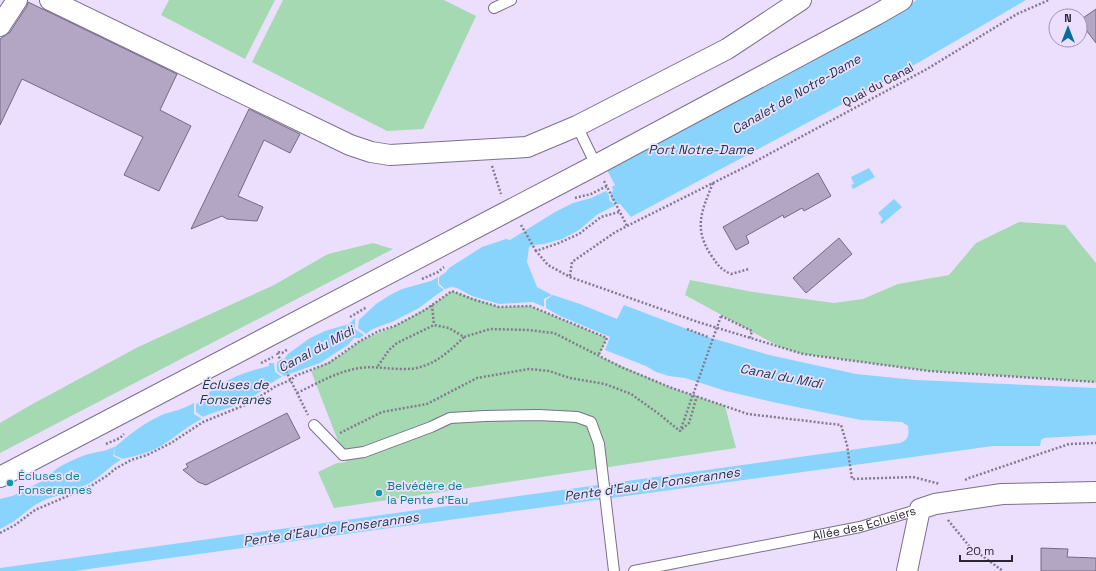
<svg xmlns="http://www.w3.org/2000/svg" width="1096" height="571" font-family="'Space Grotesk',sans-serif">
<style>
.green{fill:#a4d9b1}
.water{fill:#89d4fd}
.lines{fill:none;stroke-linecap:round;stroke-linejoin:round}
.canal{stroke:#89d4fd;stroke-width:18}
.building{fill:#b3a6c4;stroke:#756984}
.lane-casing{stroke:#7c708c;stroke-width:12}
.street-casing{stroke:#7c708c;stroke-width:22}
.path{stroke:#847b90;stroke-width:2.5;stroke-dasharray:2 2;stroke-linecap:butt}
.lane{stroke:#fff;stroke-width:10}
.street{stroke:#fff;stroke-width:20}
.path-bridge{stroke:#847b90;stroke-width:2.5;stroke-dasharray:2 2;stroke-linecap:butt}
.culture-dot{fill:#0f9aa8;stroke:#ecdffe;stroke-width:1.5}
.labels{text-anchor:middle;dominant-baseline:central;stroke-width:3.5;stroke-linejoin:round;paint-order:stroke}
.street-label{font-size:12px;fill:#2a2531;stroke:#ecdffe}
.culture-label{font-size:12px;fill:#0d838f;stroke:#ecdffe;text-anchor:start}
.water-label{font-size:13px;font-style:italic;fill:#153748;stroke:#ecdffe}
</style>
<rect width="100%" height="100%" fill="#ecdffe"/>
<g class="green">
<polygon points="169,0 275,0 245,59 161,15"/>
<polygon points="283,0 444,0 476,16 423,129 387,131 252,62"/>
<polygon points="1019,222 1065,225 1096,263 1096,382 929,371 803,354 780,347 685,295 690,280 753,292 834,303 863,299 898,284 949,275 976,243"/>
<polygon points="373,243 393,249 0,453 0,423 29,406 138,347 274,285 328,254"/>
<polygon points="452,291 499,307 530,306 607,338 599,356 672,388 725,406 736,448 334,508 318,472 337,463 346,462 311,371 340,356 360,341 395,326 432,305"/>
</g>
<g class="water">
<polygon points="917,0 1026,0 897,75 631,217 620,204 617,204 611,199 611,193 613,191 612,187 615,185 606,168 877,23"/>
<polygon points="869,168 875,177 853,189 851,185 854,184 851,177"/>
<polygon points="606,191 609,195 609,200 616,205 598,214 579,230 562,239 544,244 534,245 529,247 527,262 537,287 552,295 544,299 544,307 533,302 499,304 472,296 457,288 451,287 445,289 439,284 439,277 446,272 449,268 482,247 506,239 510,240 555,212 573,203 591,198"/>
<polygon points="894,199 902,207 882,224 880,222 883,219 878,213"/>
<path d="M 438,277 L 438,285 L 444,290 C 435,295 428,302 419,308 C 411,312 402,317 394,321 C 384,325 374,327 366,334 L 358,328 L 359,320 L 376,304 L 390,295 L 402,289 L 431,281 Z"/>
<path d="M 553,295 L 580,304 L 617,319 L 624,305 L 708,337 L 769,355 L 856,374 L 916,380 L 1096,388 L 1096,435 L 1044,438 L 1041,440 L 1040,446 L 993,446 L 840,467 L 74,571 L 0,571 L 0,568 L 900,443 C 909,440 909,434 908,426 L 902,422 L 861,420 L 777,403 L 726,391 L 685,378 L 669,376 L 656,372 L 646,366 L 605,350 L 610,337 L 560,316 L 546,308 L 546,300 Z"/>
<polygon points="355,318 355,329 364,335 360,338 354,338 348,345 320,363 284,376 277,371 277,362 284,359 288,354 310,338 325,331 349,324"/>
<path d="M 269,363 L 274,363 L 275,372 L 282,377 C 270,382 261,393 249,399 C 234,408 218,410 203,417 L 196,412 L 196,404 C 202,401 206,395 212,390 C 229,377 249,371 269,366 Z"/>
<path d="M 194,403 L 194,414 L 202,419 C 186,426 174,439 159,447 C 148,453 135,456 123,459 L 114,455 L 115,447 L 113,456 L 121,460 C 109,466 101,477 88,484 C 72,492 55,496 38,502 L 31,497 L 31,489 C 43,484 50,472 61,466 C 71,461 82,455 93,453 C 102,451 106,451 114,447 L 115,447 C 130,434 145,422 164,414 C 174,411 184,409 194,403 Z"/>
<polygon points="29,487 28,499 36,504 13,522 0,529 0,499 24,493"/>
</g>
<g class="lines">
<polyline class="canal" points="0,513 52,486"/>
</g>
<g class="building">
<polygon points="28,2 177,74 160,110 191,126 159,191 124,175 143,137 22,79 0,125 0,39 10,32 27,6"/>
<polygon points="1096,9 1096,43 1080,22 1080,20"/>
<polygon points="249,109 300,134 290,153 264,140 238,196 263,207 257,221 227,219 222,216 191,229"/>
<polygon points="818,173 831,196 804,211 802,208 784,218 783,215 746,236 749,243 736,250 723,227"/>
<polygon points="839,238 852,254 806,293 793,278"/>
<polygon points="287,413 300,438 206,485 198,482 183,470 188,467 186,464"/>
<polygon points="1041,548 1068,549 1067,557 1096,558 1096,571 1041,571"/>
</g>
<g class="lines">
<defs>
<g id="lane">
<polyline points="494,8 511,0"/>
<polyline points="577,126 596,165"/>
<polyline points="314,425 343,455 364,452 431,427 450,418 485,416 539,415 577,417 591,422 599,444 614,571"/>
<path id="s1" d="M 634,571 L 860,527 L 920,509"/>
</g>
<g id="street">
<polyline points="50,0 350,145 371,152 390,155 527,147 577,126 727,49 801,0"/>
<polyline points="0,26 17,0"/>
<polyline points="0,477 596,165 876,15 902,0"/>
<polyline points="907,571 920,509 935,504 1002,494 1096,492"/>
</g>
</defs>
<use href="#lane" class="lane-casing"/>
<use href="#street" class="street-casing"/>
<g class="path">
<polyline points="492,166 501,194"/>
<polyline points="604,181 627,226"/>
<path d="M 713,183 C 702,210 693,228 711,255 C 718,265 720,269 731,274 L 749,269"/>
<polyline points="575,198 591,194 607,186"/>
<polyline points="619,212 601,217 579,234 559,243 536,251 548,265 570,277 698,322 803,354 929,371 1096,382"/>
<polyline points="521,225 536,251"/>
<polyline points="570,276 572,262 614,233 627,226 745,167 927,69 1017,14 1049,0"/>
<polyline points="422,279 438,272 444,267"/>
<polyline points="432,305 434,325"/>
<polyline points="721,316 752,331 750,338"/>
<polyline points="350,317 367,307"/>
<polyline points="687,329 708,337"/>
<polyline points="278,352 282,353 288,349"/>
<polyline points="277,353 308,415"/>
<polyline points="261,363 273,357"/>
<polyline points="378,366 389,350 397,343 434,325 449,328 464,337 490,329 528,330 554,333 621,367 672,388 748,414 841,425 847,445 852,479 913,477 940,484"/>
<path d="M 297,393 C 318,383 338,371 360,368 C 375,366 388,369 403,369 C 429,370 447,354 464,337"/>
<polyline points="682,429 689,423 697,396"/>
<polyline points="340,433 382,412 427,404 477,378 529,369 549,371 570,378 605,384 631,394 659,414 680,431 684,420"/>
<polyline points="106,444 120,438 124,434"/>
<polyline points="965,480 969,478 1069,444 1096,443"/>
<polyline points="948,520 970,547 1003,571"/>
<polyline points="0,533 15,525 35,510 91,486 108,475 115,469 131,460 147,455 171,443 203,422 250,403 276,386 291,380 295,376 329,363 360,341 379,331 395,326 425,310 452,291 472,299 499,307 530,306 607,338 598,356"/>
</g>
<use href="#lane" class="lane"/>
<use href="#street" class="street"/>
<polyline class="path-bridge" points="684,420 721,316"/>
</g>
<g class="culture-dot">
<circle cx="10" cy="483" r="4"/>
<circle cx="379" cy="493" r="4"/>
</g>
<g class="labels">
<g class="street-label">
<text transform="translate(878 85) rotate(-28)">Quai du Canal</text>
<text stroke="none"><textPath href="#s1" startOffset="235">Allée des Eclusiers</textPath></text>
</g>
<g class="culture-label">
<text x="18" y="476">Écluses de<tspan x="18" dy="14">Fonserannes</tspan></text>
<text x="387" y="486">Belvédère de<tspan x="387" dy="14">la Pente d'Eau</tspan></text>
</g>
<g class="water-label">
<text transform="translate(796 94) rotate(-30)">Canalet de Notre-Dame</text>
<text x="701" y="149">Port Notre-Dame</text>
<text transform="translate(316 349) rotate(-28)">Canal du Midi</text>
<text transform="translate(781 376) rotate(11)">Canal du Midi</text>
<text x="235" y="384">Écluses de<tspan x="235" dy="15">Fonseranes</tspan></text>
<text transform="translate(652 484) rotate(-8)">Pente d'Eau de Fonserannes</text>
<text transform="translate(331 529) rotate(-8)">Pente d'Eau de Fonserannes</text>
</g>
</g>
<g transform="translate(1068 28)"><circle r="19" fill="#ecdffe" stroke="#9e95ac"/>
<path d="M0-3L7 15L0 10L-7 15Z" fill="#066d9a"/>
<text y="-6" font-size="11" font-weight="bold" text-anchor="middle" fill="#2a2531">N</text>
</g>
<path d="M960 555v6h52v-6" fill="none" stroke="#2a2531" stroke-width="2"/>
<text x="966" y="555" font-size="12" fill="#2a2531" stroke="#ecdffe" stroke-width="3" paint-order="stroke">20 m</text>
</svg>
